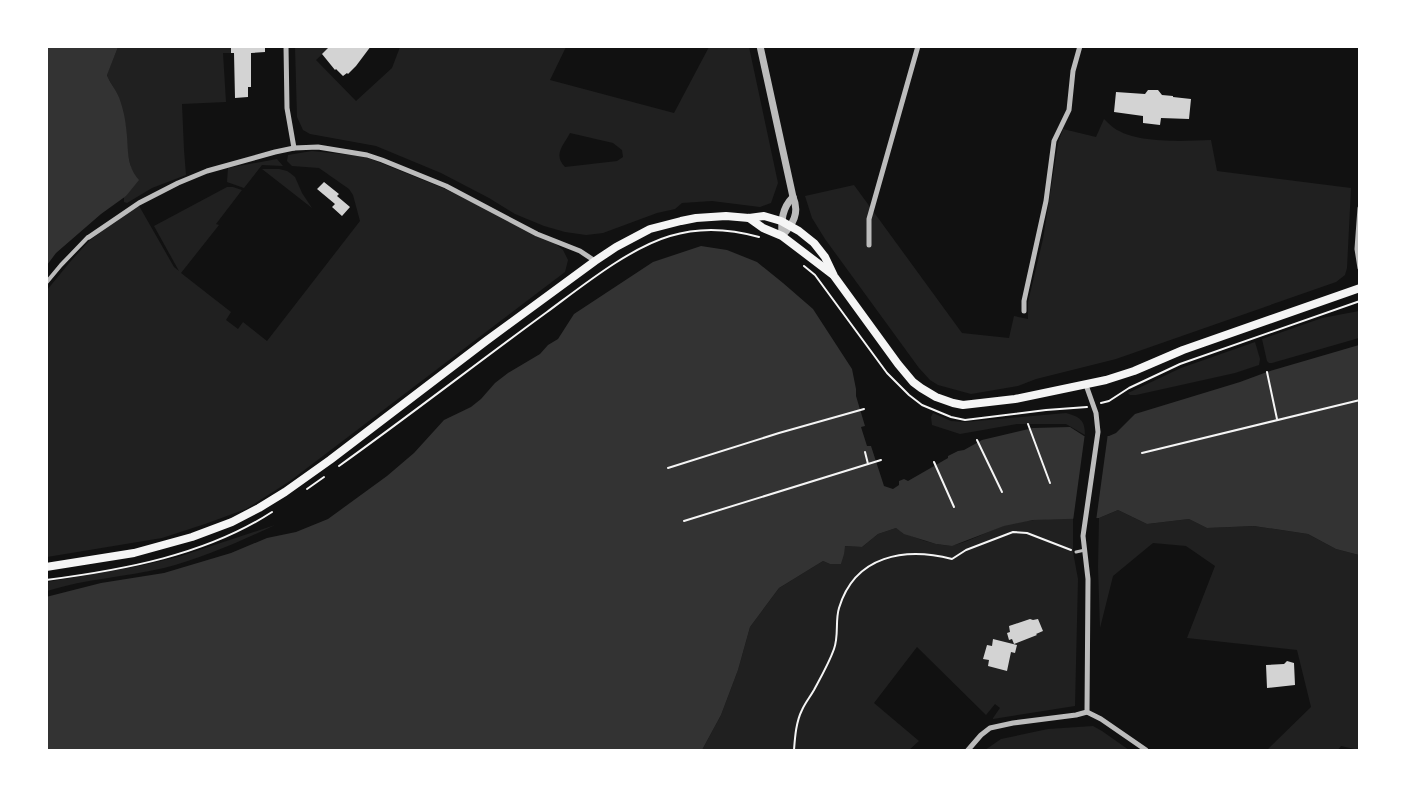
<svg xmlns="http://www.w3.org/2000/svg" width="1406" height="797" font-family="'Nunito Sans',sans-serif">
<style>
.green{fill:#202020;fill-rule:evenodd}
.water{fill:#333}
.pier{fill:#111}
.building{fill:#d3d3d3}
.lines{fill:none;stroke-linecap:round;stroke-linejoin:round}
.path{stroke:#f5f5f5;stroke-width:2}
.service{stroke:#bcbcbc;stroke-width:3}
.pedestrian{stroke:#bcbcbc;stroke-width:4}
.minor{stroke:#bcbcbc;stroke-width:5}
.tertiary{stroke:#bcbcbc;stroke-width:7}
.secondary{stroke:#f5f5f5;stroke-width:8}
</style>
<rect width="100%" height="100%" fill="#111"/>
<g class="green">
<polygon points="118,47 231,47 231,53 223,53 226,102 182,104 184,150 186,175 152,188 127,203 124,202 124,197 126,196 132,172 127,151 126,128 118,95 108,78 107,74"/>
<path d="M 295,47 L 330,47 L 316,60 L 356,101 L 392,68 L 400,47 L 566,47 L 550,80 L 674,113 L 709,47 L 749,47 L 778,183 L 771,203 L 760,207 L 712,201 L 682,203 L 675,209 L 657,213 L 603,233 L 586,235 L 565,232 L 544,226 L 515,214 L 489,198 L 441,173 L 376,146 L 310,134 L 303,130 L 297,117 ZM 570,133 L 613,143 L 622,150 L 623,157 L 617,161 L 565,167 C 553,155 563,146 570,133 Z"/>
<path d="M 1104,119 C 1107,122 1110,125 1114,128 C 1137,144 1184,141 1211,140 L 1217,171 L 1351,188 L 1347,268 L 1345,275 L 1336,282 L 1116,359 L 1036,379 L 1018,386 L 971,394 L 938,385 L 930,380 L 919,368 L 825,239 L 812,218 L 805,196 L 854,185 L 962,333 L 1009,338 L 1014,316 L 1028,319 L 1028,302 L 1043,239 L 1058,143 L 1063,129 L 1096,137 Z"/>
<polygon points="312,151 361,156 371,159 443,188 551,240 563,250 568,260 565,272 290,481 246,509 205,524 162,538 47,557 47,290 70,262 89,241 138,204 174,267 179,271 154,226 227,187 233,187 242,190 216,224 219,225 181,273 231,312 226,320 238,329 243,322 267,341 360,221 353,195 349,189 319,168 292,166 287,161 288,155"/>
<polygon points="277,159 283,166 262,165 244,188 227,182 228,168"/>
<polygon points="262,169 279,169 287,171 290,173 295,177 302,193 312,208"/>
<polygon points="1359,311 1359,338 1272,363 1269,363 1267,361 1262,339 1322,318"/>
<polygon points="1255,342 1260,359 1259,365 1235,373 1136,395 1130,395 1128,393 1181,368"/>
<path d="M 933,413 L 951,421 L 965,422 L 1066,413 C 1080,417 1085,420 1085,435 L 1066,424 L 1017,424 L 960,434 L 932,425 L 931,417 Z"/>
<polygon points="1118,510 1147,524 1189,519 1207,528 1254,526 1308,534 1336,549 1359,555 1359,750 1341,746 1338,750 1267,750 1311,707 1297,650 1187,638 1215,566 1186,546 1153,543 1113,576 1100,628 1098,567 1099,518"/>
<path d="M 1073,518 L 1073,552 L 1078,579 L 1075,706 L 993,719 L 993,718 L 1000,708 L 995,704 L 986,715 L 917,647 L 874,703 L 919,741 L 909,750 L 702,750 L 721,715 L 738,670 L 750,627 L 779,588 L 823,561 L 830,564 L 841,564 L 844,546 L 862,547 L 878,534 L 896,528 C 908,536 940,548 954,545 C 971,541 986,532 1003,526 C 1026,519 1049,519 1073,518 Z"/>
<path d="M 275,525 C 239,542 203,558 164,568 C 125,577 85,579 47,591 L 47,582 L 139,566 L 178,557 Z"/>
<polygon points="1093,726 1102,731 1129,750 985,750 1001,739 1048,729"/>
</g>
<g class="water">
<path d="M 47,46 L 118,47 L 107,75 C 109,82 115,88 118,95 C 122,104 125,117 126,127 C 129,147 125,164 139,180 L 126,196 L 101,214 L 56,253 L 47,265 Z"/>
<polygon points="701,246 727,250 757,262 783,283 813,309 852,369 856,389 856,396 865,426 861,427 867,446 871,446 884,486 893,489 899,485 899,481 904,479 908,481 948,458 948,456 958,451 964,450 982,440 1033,428 1070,427 1084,436 1109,436 1116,433 1135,414 1240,382 1267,372 1359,345 1359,555 1336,549 1308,534 1254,526 1207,528 1189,519 1147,524 1118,510 1099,518 1033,520 1004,526 952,546 936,544 904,534 896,528 878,534 862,547 845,546 844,554 841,564 830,564 823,561 779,588 750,627 738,670 721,715 702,750 47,750 46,597 101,583 164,573 231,553 267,538 296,532 328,519 387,476 414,453 444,420 471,407 481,399 495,383 508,373 540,354 548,345 558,339 574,314 653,262"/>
</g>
<polygon class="pier" points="1085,433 1108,433 1096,521 1073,521"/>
<g class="building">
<polygon points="231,46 265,46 265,52 251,53 251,87 248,87 248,97 235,98 234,53 231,53"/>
<polygon points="330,46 371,46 356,66 348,74 347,73 343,76 336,69 335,70 322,54"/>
<polygon points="1148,90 1158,90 1162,95 1173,96 1173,97 1191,99 1189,119 1161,118 1160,125 1143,123 1143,116 1114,112 1116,92 1145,94"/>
<polygon points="324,182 339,194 337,196 350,207 342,216 332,207 335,204 317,189"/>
<polygon points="1030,619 1033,620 1038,619 1043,631 1036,634 1037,635 1014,644 1012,639 1009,640 1007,633 1010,632 1009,626"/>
<polygon points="993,639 1017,645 1015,653 1011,652 1007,671 988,666 989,660 983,659 987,645 992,646"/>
<polygon points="1287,661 1294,663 1295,685 1267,688 1266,665 1284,664"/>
</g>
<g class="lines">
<g class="path">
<polyline points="804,266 815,275 887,373 909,395 922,405 951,417 965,420 1046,410 1087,407"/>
<polyline points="1267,372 1277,419"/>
<polyline points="1101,403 1109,401 1129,388 1180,364 1360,301"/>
<polyline points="1028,424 1050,483"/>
<polyline points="977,440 1002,492"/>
<polyline points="865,452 868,464"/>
<polyline points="1142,453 1360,400"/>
<polyline points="934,462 954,507"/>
<path d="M 339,466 C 409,416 477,363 547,312 C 581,287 629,248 670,236 C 699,227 731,229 759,237"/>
<polyline points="668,468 779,433 864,409"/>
<polyline points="307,489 324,477"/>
<polyline points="684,521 881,460"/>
<path d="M 46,580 C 123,570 206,555 272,512"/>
<path d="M 794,750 C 795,737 796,722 802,710 C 805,703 810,697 814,690 C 821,677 829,663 834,649 C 839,635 835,621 839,608 C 855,555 905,547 952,559 L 966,550 L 1013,532 L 1027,533 L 1071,550"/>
</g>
<polyline class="service" points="1076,552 1085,550"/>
<polyline class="pedestrian" points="46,283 61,265 88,237"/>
<g class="minor">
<polyline points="286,46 287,108 294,148"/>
<polyline points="1360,208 1357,249 1360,268"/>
<polyline points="89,237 139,203 178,183 207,171 275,152 294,148 318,147 367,155 382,160 446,186 537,234 580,251 595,261"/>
<polyline points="869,245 869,219 918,46"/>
<polyline points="1024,311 1024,301 1046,201 1054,141 1069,110 1073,71 1080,46"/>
<polyline points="1086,385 1096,413 1098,432 1083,536 1088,579 1087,712 1101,719 1146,750"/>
<polyline points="968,750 981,735 990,728 1013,723 1076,715 1087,712"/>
</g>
<g class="tertiary">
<path d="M 760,46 L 793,197 C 800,213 793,224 782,236"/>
<path d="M 782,236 C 781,221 782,208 793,197"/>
</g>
<g class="secondary">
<polyline points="749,218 763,228 782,236 832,274"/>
<polyline points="46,567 134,553 192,537 232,522 259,508 285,492 330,460 486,341 595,261 616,247 650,229 681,221 696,218 726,216 749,218 764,216 781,221 799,231 814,243 825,257 834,276 898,364 913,382 921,388 936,397 953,403 963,405 1015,399 1106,380 1134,371 1183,350 1360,288"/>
</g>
</g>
<rect width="1406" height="797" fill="none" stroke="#ffffff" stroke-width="96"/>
</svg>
